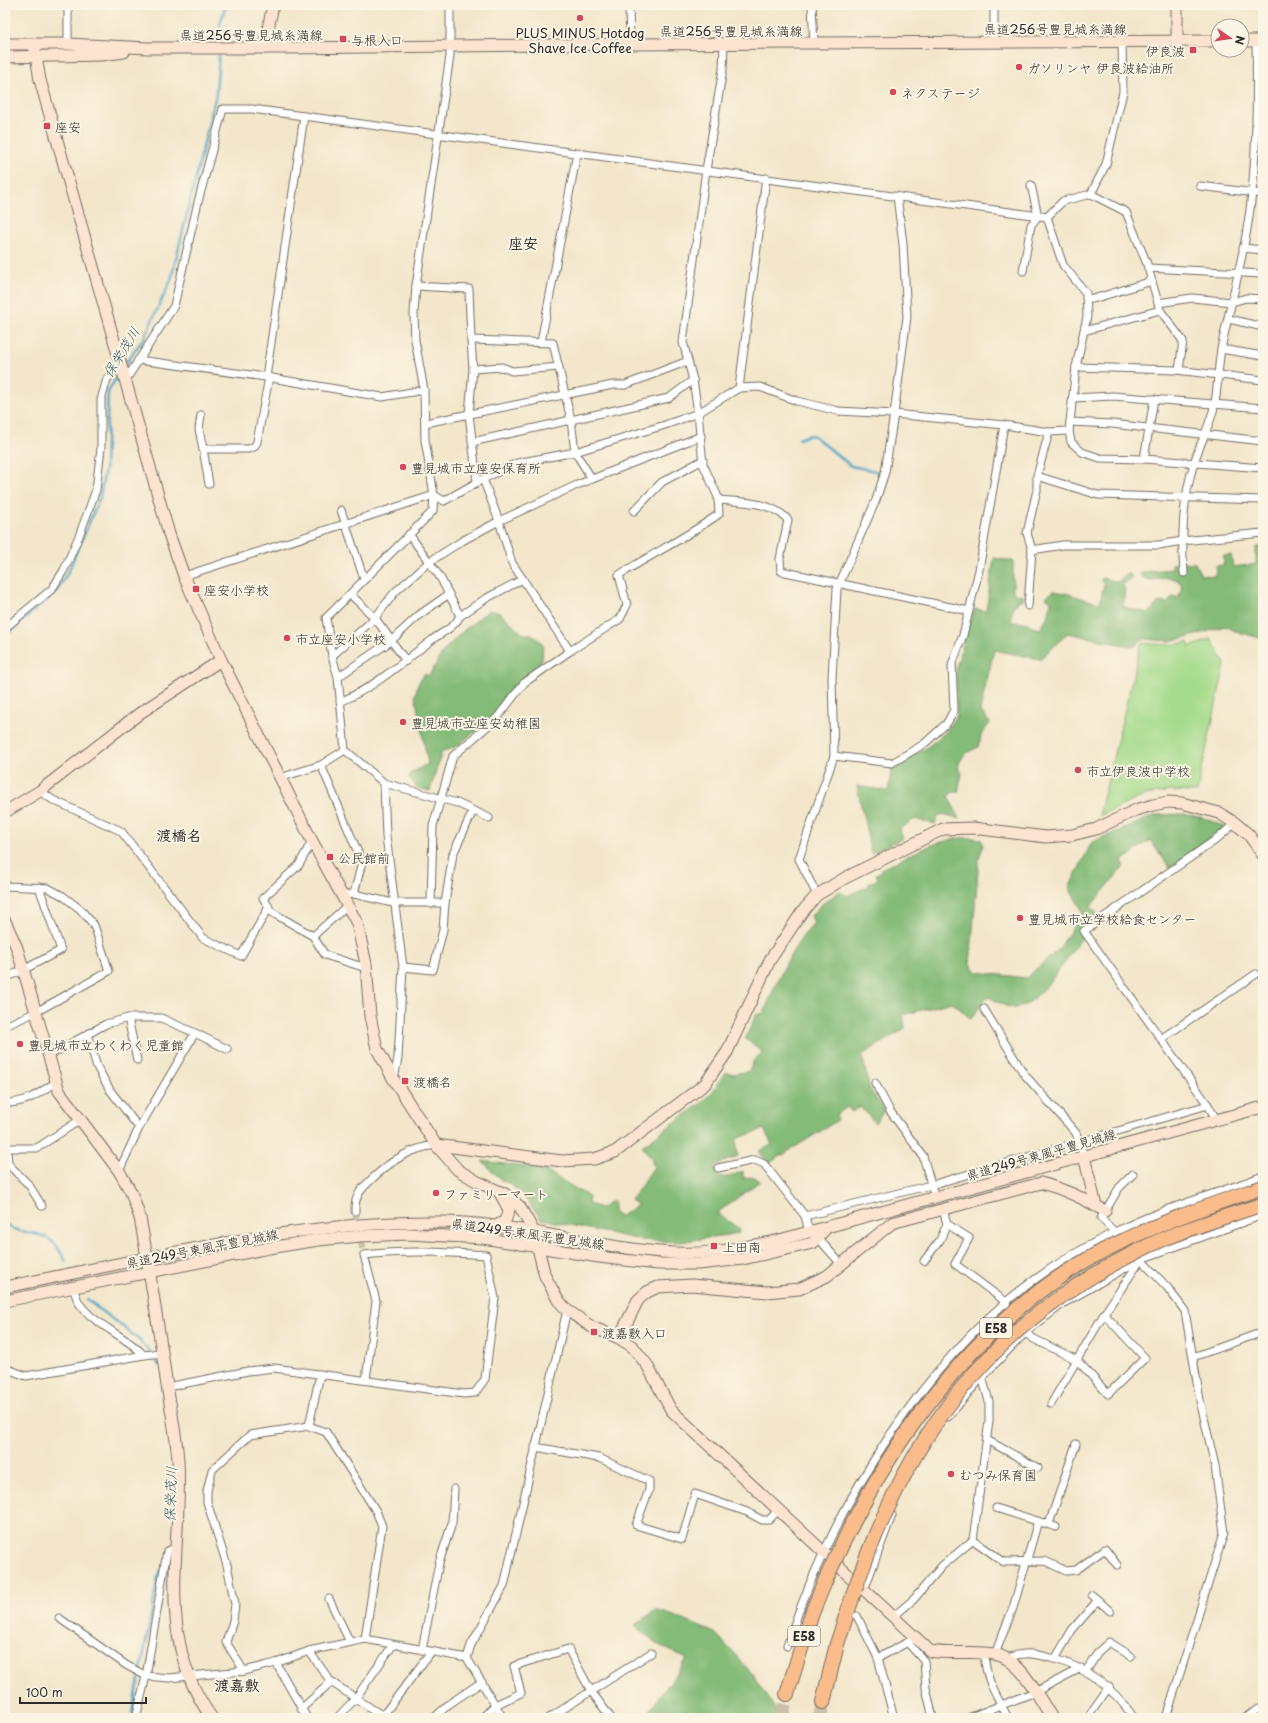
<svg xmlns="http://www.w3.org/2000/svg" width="1268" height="1723" font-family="'Playpen Sans','Klee One',sans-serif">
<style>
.green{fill:#a5db8c;stroke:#68835c}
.forest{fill:#84bb78;stroke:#587352}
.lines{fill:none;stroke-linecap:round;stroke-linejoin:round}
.stream{stroke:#48a5c7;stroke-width:2.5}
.street-tunnel{stroke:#cbc1aa;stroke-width:7;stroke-dasharray:7 3.5;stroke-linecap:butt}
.highway-tunnel{stroke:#cbc1aa;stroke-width:14;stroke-dasharray:14 7;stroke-linecap:butt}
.street-casing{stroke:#716c63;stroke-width:9}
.secondary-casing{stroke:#716c63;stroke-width:13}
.highway-casing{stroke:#716c63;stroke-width:16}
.street{stroke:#fff;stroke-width:7}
.secondary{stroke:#fde4d1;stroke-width:11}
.highway{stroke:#fabc8b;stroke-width:14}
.highway-bridge-casing{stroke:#716c63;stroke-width:16;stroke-linecap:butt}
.highway-bridge{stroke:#fabc8b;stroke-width:14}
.poi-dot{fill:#d1495b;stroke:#fcf5e5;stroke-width:1.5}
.labels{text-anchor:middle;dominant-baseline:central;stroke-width:4;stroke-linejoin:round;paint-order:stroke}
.shield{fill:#fcf5e5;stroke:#6a6863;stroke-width:1}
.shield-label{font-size:12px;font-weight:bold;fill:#2b2b2b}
.street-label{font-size:13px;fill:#2b2b2b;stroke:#fcf5e5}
.poi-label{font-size:13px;fill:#2b2b2b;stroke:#fcf5e5;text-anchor:start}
.water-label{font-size:14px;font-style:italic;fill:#375c69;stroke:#fcf5e5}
.quarter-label{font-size:15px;font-weight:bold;fill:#2b2b2b;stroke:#fcf5e5}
</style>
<rect width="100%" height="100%" fill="#fcf5e5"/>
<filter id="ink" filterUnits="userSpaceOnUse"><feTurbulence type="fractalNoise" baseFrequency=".025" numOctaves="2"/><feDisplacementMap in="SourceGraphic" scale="8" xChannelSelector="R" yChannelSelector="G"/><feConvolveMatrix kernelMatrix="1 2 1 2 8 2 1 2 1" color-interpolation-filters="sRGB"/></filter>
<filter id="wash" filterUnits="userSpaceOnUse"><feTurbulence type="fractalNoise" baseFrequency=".012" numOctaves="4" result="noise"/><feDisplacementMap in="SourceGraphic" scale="16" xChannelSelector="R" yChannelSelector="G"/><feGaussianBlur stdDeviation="0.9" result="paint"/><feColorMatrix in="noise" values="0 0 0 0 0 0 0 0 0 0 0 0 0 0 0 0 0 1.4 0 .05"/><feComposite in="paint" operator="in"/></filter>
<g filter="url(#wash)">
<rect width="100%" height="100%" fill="#f3e6ca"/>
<polygon class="green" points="1211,639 1225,664 1197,792 1170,791 1146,795 1099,816 1141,643 1171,645 1188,642 1190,647"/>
<g class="forest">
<path d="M 1263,546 L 1263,639 L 1232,630 L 1225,626 L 1189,637 L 1169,641 L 1143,639 L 1133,647 L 1068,633 L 1040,659 L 994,650 L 980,710 L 990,723 L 981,735 L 979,747 C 968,751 960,756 958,768 L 962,773 L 958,792 L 953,792 L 948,796 L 960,819 L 943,814 L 938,816 L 935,824 L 915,819 L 899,829 L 903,838 L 871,853 L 857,786 L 888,791 L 892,768 L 926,748 L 946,732 L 957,716 L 956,667 L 974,609 L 986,611 L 994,558 L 1013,561 L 1013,594 L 1024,595 L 1023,600 L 1018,600 L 1017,604 L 1014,604 L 1011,618 L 1012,622 L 1028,623 L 1031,627 L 1041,629 L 1049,613 L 1051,601 L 1046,597 L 1052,591 C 1069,592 1083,600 1100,603 L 1104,584 L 1101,581 L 1102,578 L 1119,582 L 1126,574 L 1130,574 L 1132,578 L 1123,585 L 1125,590 L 1123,607 L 1148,613 L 1159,602 L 1167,603 L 1173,597 L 1179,597 L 1182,586 C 1173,568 1151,588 1140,575 L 1141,572 L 1172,569 L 1172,564 L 1179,562 L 1195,563 L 1201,575 L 1215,576 L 1216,566 L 1224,565 L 1223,556 L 1231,555 L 1233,567 L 1256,564 L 1256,547 Z"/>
<polygon points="489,610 500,613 523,634 532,634 543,644 542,660 506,698 494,717 454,748 442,751 430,791 417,788 409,777 412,772 428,764 415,695 418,684 424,674 429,676 444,650 463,631"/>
<path d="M 1184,814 L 1204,818 L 1225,827 L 1170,868 L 1150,840 L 1122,861 L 1124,866 L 1090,907 L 1101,917 C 1095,922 1088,928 1084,935 C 1071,951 1038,1008 1015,1008 C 1007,1008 996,1001 989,997 L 985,1000 L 971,1019 L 952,1002 L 903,1015 L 905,1028 L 862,1055 L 870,1090 L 885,1110 L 875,1123 L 860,1106 L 852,1112 L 847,1107 L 836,1115 L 838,1120 L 768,1164 L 759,1151 L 772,1145 L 764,1129 L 736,1139 L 738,1156 L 714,1166 L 718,1177 L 729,1177 L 743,1171 L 743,1178 L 754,1177 L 760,1181 L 717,1213 L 738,1228 L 739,1233 L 681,1242 L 641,1240 L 541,1219 L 522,1194 L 510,1184 L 501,1180 L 482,1161 L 543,1169 L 589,1197 L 588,1204 L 602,1208 L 612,1201 L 614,1203 L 614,1211 L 617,1215 L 621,1216 L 638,1205 L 631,1200 L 654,1168 L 651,1158 L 642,1146 L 700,1104 L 713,1091 L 725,1072 L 734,1074 L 749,1071 L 754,1060 L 762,1053 L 757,1047 L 745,1039 L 756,1015 L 764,1013 C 777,981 790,949 814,923 L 811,916 L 822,904 L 840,891 L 847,896 L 869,886 L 869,883 L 878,879 L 876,874 L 882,871 L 881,869 C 911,855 947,832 981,839 L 983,846 L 979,859 L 970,964 L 976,972 L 1026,978 L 1058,950 L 1083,912 L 1069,888 L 1092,842 L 1156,815 Z"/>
<polygon points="656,1610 674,1616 715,1633 751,1672 781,1718 652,1718 649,1711 687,1659 657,1644 635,1625"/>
</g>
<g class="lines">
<g class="stream">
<polyline points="220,41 220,24 226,5"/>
<polyline points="124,366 144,338 171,280 216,94 219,55"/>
<polyline points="799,439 809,435 814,436 851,466 880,472"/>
<polyline points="5,636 57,591 68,572 100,497 105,470 108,392 119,373"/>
<path d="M 5,1225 C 19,1235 40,1230 53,1242 C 59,1247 62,1256 66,1261"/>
<path d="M 87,1299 C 110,1321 145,1336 159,1366"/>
<polyline points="132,1718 158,1577 161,1570"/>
</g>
</g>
</g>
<g filter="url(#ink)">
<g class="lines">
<polyline class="street-tunnel" points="355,1211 364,1255"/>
<g class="highway-tunnel">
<polyline points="782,1718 787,1694"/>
<polyline points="820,1718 823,1702"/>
</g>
<defs>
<g id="street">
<polyline points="68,5 68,44"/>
<polyline points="450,5 450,56 416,286 414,313 415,340 424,390 425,440 434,495 433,511 326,618 332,656 338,677 345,750 384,783 457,803 489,818"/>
<polyline points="629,5 630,44"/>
<polyline points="812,5 814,44"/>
<polyline points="994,5 994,42"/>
<polyline points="1200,186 1263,194"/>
<polyline points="1091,194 1126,212 1147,264 1160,310"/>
<polyline points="1047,217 1063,201 1091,194 1106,164 1123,92 1122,42"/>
<polyline points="1243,248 1263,250"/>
<polyline points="1148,268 1263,274"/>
<polyline points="1023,271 1031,225 1038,216 1031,185"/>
<polyline points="416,286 469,289 471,340 553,343 571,420 575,452 592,479"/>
<polyline points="1086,297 1093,299 1152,281"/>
<polyline points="1158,303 1192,298 1232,302 1246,298 1263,299"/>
<polyline points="1229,319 1263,327"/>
<polyline points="1084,331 1160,310 1183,341 1179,370"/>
<polyline points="471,340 473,369 469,414 477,482"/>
<polyline points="541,342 577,153"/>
<polyline points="1221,349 1263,356"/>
<polyline points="138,360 266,377 382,397 424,390"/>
<polyline points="1076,367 1176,370 1263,380"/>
<polyline points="473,369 502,367 512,371 559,367"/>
<polyline points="266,377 304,116"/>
<polyline points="125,381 174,306 198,202 223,109 252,109 1047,217"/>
<polyline points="739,388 766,178"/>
<polyline points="1073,398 1113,396 1263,408"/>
<polyline points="201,415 199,429 203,449"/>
<polyline points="1070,422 1112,424 1263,441"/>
<polyline points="425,423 613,385 625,385 688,361"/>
<polyline points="1069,431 1071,442 1082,452 1100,458 1144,459 1263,468"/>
<polyline points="1049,432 1037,476 1037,490 1027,533 1032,550 1063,545 1159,545 1182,541 1263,533"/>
<polyline points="472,442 669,398 693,380"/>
<polyline points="1144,459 1154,399"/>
<polyline points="1037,476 1098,495 1263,500"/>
<path d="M 483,479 L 499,521 L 512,563 L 570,651 L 620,619 L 627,605 L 619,575 C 652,554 687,537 719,514 L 718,497 L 703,464 L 698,413 L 693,380 L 683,342 L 706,170 L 723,69 L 724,44"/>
<polyline points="209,484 203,449 248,449 254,447 257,442 269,377"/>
<path d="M 718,500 C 741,502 772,501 788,520 L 780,559 L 781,571 L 969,611"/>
<polyline points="341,510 364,579"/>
<polyline points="634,511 662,482 703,460"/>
<polyline points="409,534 440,577 460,616 485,599 523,579"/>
<path d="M 1184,573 C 1181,537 1183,498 1194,463 C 1200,443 1211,424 1215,403 C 1218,385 1218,367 1221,349 C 1232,297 1247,245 1252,192 C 1257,142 1257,91 1256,41"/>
<polyline points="184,576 434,495 444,501 483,479 517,463 575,452 665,425 698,413 739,388 760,387 797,401 838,411 894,414 1004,425 1049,432 1069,431 1076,367 1087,317 1086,293 1063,265 1047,217"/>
<polyline points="350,594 375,618 406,661"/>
<polyline points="1028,606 1032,550"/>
<polyline points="5,628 52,589 64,570 79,536 96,490 101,448 101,400 107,379 121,365"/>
<polyline points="332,656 375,618 395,592 429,562 462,541 499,521 577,485 701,436"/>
<polyline points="338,677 391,641 419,615 449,594"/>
<path d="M 340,702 C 378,685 400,664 432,640 C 442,632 454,628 460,616"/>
<polyline points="834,756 892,763 924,744 947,723 954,710 952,665 963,635 979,570 1004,425"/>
<polyline points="321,765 362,862 354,894 343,895"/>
<polyline points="280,778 321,765 345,750"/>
<polyline points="384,783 386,836 403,967 398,1058 394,1079"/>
<polyline points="40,791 53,800 121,831 203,938 241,956 269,907 263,898 299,865 312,841"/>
<polyline points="5,886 48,888 63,896 80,909 94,925 109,971 36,1012 5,1026"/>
<polyline points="354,894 393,903 445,903 443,930 433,970 403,967"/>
<polyline points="817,895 799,859 834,756 832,678 837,589 876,500 885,472 894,414 907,317 903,244 897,196"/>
<polyline points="445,903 453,854 473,811"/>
<polyline points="431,904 433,826 453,756 497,718 524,683 570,651"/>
<polyline points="268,910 313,936 325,955 366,968"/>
<polyline points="313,936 348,905"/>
<polyline points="5,978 23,970 61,950 39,887"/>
<polyline points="984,1009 1024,1074 1076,1133 1084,1156"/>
<polyline points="128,1018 137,1060"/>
<polyline points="195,1033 227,1049"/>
<polyline points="87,1034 97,1067 110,1090 139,1128"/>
<polyline points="1161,1039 1256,974"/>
<polyline points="48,1056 106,1024 128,1018 161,1018 195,1033 139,1128 119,1171"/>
<polyline points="875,1083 890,1111 923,1156 935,1198"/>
<path d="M 5,1103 C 27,1103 38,1094 56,1082"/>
<polyline points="1216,1119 1208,1105 1084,931 1217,839 1235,823"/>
<polyline points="5,1148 37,1148 80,1120"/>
<polyline points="7,1148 8,1164 29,1185 42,1206"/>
<polyline points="718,1168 755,1160 764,1164 805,1216 809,1232"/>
<polyline points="1133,1174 1119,1188 1101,1218 1167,1287 1185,1311 1200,1400 1215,1466 1224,1533 1166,1718"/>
<polyline points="943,1209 947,1224 969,1238 955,1264 1006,1302 1025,1333 1034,1339 1077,1360 1108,1394 1145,1358 1104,1314"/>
<path d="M 355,1211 C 354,1195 363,1187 374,1177 C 393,1160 410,1148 436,1145"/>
<polyline points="805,1216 931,1185 1208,1105"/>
<polyline points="818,1238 841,1264"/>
<polyline points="924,1261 940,1240 947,1224"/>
<path d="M 73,1288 C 75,1293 77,1299 79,1303 C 95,1326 125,1335 144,1355 L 162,1353"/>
<polyline points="1193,1357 1263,1332"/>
<polyline points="5,1368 26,1376 144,1355"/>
<path d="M 167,1387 L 248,1371 L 274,1368 L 464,1394 L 475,1393 L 485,1379 L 495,1298 L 486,1255 C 444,1252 405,1250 364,1255 L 376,1301 L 366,1380"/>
<polyline points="1051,1404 1104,1314 1140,1261"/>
<polyline points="948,1417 982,1377 1025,1333 1064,1303 1141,1259 1263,1215"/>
<polyline points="309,1426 320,1374"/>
<polyline points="987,1440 1038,1468"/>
<polyline points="535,1447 599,1458 649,1481 649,1490 636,1525 682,1539 695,1494 747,1512 762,1520 769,1520 779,1509"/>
<polyline points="996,1508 1056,1527"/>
<polyline points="1049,1524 1076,1444"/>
<polyline points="973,1540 1004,1562 1045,1561 1066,1571 1076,1570 1105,1549 1117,1565"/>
<polyline points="176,1548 167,1551 146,1676 169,1678 244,1671 276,1663 309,1651 365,1639 467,1658"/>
<polyline points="864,1590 892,1515"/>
<polyline points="1092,1595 1110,1611"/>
<polyline points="329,1599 350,1642"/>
<polyline points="857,1616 878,1658 894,1718"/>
<polyline points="893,1617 914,1599 942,1566 973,1540 989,1421 989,1401 982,1377"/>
<polyline points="59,1618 126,1665 146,1676 136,1718"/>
<polyline points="908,1643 924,1661 926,1688 933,1718"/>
<path d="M 787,1646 C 826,1523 907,1387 1006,1302 C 1039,1274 1076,1251 1115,1232 C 1162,1208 1214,1195 1263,1176"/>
<polyline points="422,1650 439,1563 452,1523 454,1489"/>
<polyline points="309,1651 331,1682 386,1718"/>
<path d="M 984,1654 C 987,1684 995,1692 1008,1718"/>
<polyline points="995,1654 1013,1608 1038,1521"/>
<polyline points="878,1658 910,1641"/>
<path d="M 1006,1659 C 1011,1657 1018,1654 1024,1654 C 1032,1653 1043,1656 1051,1658 C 1087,1667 1113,1687 1134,1718"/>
<polyline points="1055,1659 1072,1630 1098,1600"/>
<polyline points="276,1663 307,1718"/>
<polyline points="244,1671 226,1642 233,1621 235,1604 227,1565 207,1502 207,1491 212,1470 250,1435 309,1426 326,1432 376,1511 382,1526 365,1639"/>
<polyline points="1086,1671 1099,1651 1109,1642 1131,1656"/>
<polyline points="301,1709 331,1682"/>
<polyline points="337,1718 355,1699 393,1645"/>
<polyline points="381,1718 431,1652"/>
<polyline points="434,1718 449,1704 482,1682"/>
<polyline points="482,1718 495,1705 521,1693 514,1666 568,1649 591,1691 611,1718"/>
<polyline points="503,1718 467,1658 471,1645 504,1586 567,1310"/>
<polyline points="549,1718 651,1653"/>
<polyline points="968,1718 1035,1692 1081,1668"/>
<polyline points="1087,1718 1109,1687"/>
<polyline points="1246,1718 1263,1705"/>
</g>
<g id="secondary">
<polyline points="1177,5 1177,42"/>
<polyline points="1242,41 1256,41 1263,39"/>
<polyline points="5,44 68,44 148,48 288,48 630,44 1218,41"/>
<path d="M 34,44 L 40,80 L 169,534 L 184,576 L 221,660 L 312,841 L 357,923 L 366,964 L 370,1016 L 377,1049 L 394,1080 L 436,1145 L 458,1170 L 478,1182 L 505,1194 L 520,1207 L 534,1232 L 545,1276 L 558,1300 L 567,1310 L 592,1327 L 619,1338 L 633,1347 L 647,1365 L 671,1410 L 930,1651 C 952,1655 973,1650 994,1654 C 1021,1658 1038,1697 1052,1718"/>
<polyline points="264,48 273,5"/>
<polyline points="5,57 101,55 124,52"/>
<polyline points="5,812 40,791 140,713 221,660"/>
<path d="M 5,921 L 17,948 L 59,1091 L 119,1171 L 131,1192 L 140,1218 C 150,1271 158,1325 166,1379 C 170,1405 176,1433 178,1460 C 183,1550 153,1637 212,1718"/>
<polyline points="436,1145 562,1161 594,1159 615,1152 705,1084 727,1052 770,960 802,912 817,895 845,878 943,829 973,828 1046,837 1072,835 1096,829 1136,810 1153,805 1168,802 1182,803 1219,813 1235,823 1249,835 1263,855"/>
<polyline points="1084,1156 1096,1206"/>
<polyline points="496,1226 505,1221 509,1210 500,1193"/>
<path d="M 5,1287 C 148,1259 291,1221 438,1222 C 518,1222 595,1249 675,1253 C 709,1255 743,1247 776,1241 L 1263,1107"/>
<polyline points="5,1301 269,1248 318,1240 361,1236 409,1234 483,1238 599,1257 658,1264 698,1264 743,1259 813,1243 827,1227"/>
<path d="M 619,1338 L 638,1300 L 647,1292 L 658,1287 L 692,1285 L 767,1292 L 799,1289 L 827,1276 L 892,1223 L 1041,1183 C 1065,1189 1084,1199 1105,1211"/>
</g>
<g id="highway">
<polyline points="787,1694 812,1613 826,1579"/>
<polyline points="823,1702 837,1644 855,1589"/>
</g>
</defs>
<use href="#street" class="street-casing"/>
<use href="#secondary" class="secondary-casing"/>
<use href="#highway" class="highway-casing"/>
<use href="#street" class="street"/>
<use href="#secondary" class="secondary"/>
<use href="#highway" class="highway"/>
<defs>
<g id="highway-bridge">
<path d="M 826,1579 C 882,1452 966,1330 1088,1259 C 1142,1228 1203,1208 1263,1187"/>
<path d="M 855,1589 C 908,1435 988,1326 1136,1252 C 1176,1231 1220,1219 1263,1204"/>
</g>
</defs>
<use href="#highway-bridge" class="highway-bridge-casing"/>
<use href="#highway-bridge" class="highway-bridge"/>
</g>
</g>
<g class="poi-dot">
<circle cx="580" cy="18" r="4"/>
<rect x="339" y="35" width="8" height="8" rx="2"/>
<rect x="1189" y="46" width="8" height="8" rx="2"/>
<circle cx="1019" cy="67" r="4"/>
<circle cx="893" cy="92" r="4"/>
<rect x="43" y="122" width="8" height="8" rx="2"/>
<circle cx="403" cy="467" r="4"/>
<rect x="192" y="585" width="8" height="8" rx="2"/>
<circle cx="287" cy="638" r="4"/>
<circle cx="403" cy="722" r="4"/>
<circle cx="1078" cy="770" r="4"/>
<rect x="326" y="853" width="8" height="8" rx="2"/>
<circle cx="1020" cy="918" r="4"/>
<circle cx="20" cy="1044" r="4"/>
<rect x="401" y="1077" width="8" height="8" rx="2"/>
<circle cx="436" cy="1193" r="4"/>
<rect x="710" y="1242" width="8" height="8" rx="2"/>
<rect x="590" y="1328" width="8" height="8" rx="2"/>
<circle cx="951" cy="1474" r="4"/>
</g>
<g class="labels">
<g class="shield">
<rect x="980" y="1318" width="32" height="20" rx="3"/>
<rect x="788" y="1626" width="32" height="20" rx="3"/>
</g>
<g class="shield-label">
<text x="996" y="1328">E58</text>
<text x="804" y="1636">E58</text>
</g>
<g class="street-label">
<text x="1055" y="28">県道256号豊見城糸満線</text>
<text x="731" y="30">県道256号豊見城糸満線</text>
<text x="251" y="34">県道256号豊見城糸満線</text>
<text transform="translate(1041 1154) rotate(-16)">県道249号東風平豊見城線</text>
<text transform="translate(528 1233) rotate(8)">県道249号東風平豊見城線</text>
<text transform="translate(202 1248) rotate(-11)">県道249号東風平豊見城線</text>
</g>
<g class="poi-label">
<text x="580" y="32" text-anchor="middle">PLUS MINUS Hotdog<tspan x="580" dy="15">Shave Ice Coffee</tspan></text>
<text x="351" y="39">与根入口</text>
<text x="1185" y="50" text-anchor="end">伊良波</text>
<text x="1027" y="67">ガソリンヤ 伊良波給油所</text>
<text x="901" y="92">ネクステージ</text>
<text x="55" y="126">座安</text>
<text x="411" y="467">豊見城市立座安保育所</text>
<text x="204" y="589">座安小学校</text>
<text x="295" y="638">市立座安小学校</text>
<text x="411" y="722">豊見城市立座安幼稚園</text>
<text x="1086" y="770">市立伊良波中学校</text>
<text x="338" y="857">公民館前</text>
<text x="1028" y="918">豊見城市立学校給食センター</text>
<text x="28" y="1044">豊見城市立わくわく児童館</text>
<text x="413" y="1081">渡橋名</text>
<text x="444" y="1193">ファミリーマート</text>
<text x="722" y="1246">上田南</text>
<text x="602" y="1332">渡嘉敷入口</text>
<text x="959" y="1474">むつみ保育園</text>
</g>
<g class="water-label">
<text transform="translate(121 352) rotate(-58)">保栄茂川</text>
<text transform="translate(170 1494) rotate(-88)">保栄茂川</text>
</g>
<g class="quarter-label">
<text x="523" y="242">座安</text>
<text x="179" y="834">渡橋名</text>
<text x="237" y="1684">渡嘉敷</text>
</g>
</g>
<rect width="1268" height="1723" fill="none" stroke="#fcf5e5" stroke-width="20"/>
<g transform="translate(1230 38) rotate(103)"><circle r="19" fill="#fcf5e5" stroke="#a8a49b"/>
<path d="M0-3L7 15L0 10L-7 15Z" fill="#d1495b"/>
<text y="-6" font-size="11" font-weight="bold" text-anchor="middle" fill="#2b2b2b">N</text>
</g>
<path d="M20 1697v6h126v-6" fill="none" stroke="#2b2b2b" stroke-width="2"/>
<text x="26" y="1697" font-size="12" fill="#2b2b2b" stroke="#fcf5e5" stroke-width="3" paint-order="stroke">100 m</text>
</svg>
